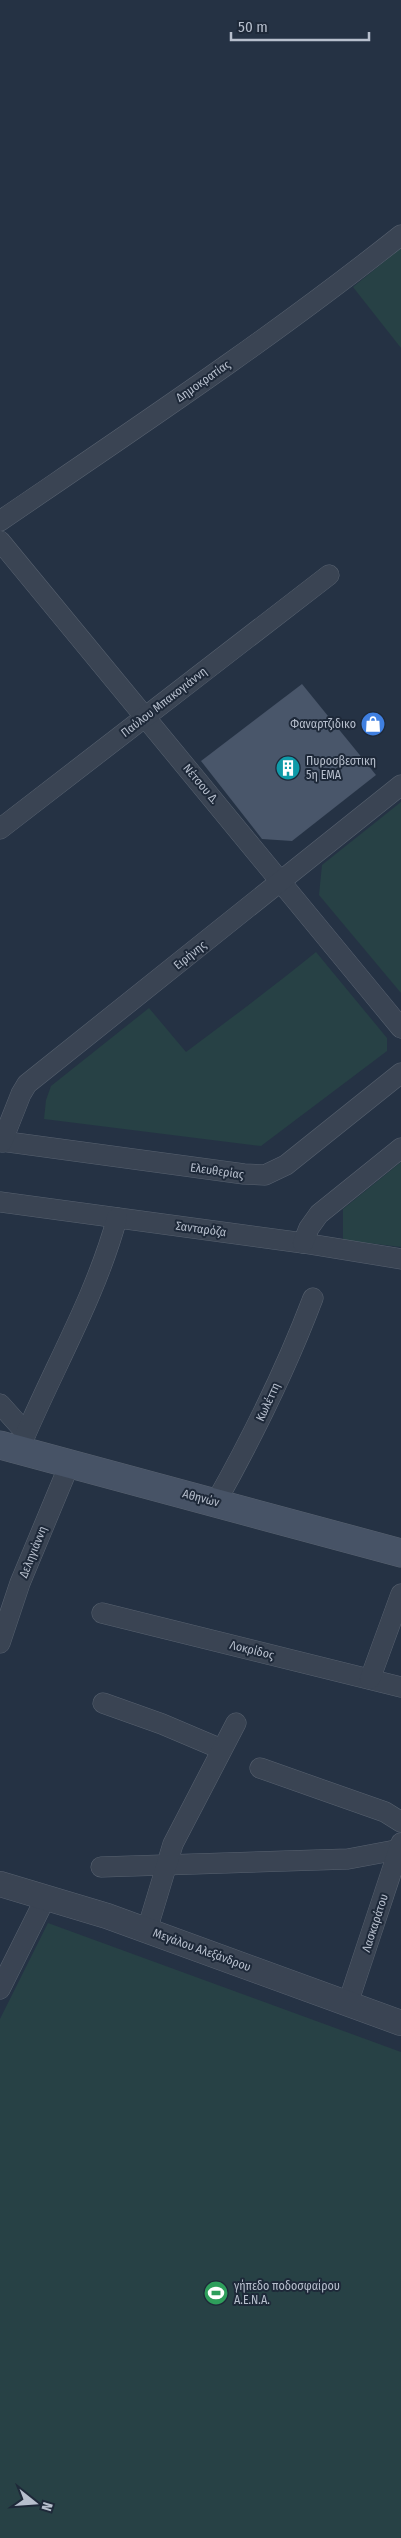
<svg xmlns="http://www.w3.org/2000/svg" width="401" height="2538" font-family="'Fira Sans Condensed',sans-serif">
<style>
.green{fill:#274145}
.building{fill:#49566a}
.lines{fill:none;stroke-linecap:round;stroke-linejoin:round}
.minor-casing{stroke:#586270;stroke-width:21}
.tertiary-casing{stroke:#586270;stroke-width:26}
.secondary-casing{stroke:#586270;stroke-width:29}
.minor{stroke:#3a4453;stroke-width:20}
.tertiary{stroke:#3a4453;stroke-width:25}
.secondary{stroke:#475366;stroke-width:28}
.labels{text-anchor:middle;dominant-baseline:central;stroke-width:4;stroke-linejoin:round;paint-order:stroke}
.street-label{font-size:12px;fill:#b7bfcd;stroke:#1e2939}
.poi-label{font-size:12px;fill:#b7bfcd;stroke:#1e2939;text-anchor:start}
</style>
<rect width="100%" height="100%" fill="#253244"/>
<g class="green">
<polygon points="401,248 401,348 353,287"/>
<polygon points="401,802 401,993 319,895 322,865"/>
<path d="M 316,952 L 387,1038 L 387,1051 L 261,1146 L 44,1119 L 46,1100 L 51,1086 L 149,1008 L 186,1052 C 230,1019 273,987 316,952 Z"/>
<polygon points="401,1162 401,1247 343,1240 343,1209"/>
<polygon points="48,1923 401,2052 401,2538 0,2538 0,2019"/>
</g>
<polygon class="building" points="302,684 376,775 292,841 262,839 201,761"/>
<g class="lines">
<defs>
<g id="minor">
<path d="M 0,521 C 136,428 273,337 401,235"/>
<polyline points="0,541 401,1028"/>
<polyline points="0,829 329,575"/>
<polyline points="0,1141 244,1174 265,1175 286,1165 401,1073"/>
<polyline points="2,1142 21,1094 27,1084 401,785"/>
<polyline points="0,1202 303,1243 401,1259"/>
<polyline points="303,1243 309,1228 319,1214 401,1148"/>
<polyline points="0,1404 26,1433"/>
<path d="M 19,1450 C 51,1372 95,1299 117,1218"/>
<path d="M 216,1502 C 253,1436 286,1369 313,1298"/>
<polyline points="102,1613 401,1687"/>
<polyline points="0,1643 20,1583 70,1463"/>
<polyline points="370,1679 401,1594"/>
<polyline points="103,1703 162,1724 221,1749"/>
<polyline points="260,1768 385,1812 401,1822"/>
<polyline points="101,1867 348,1859 401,1849"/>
<polyline points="147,1930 173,1844 236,1723"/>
<polyline points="0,1989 40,1909 44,1896"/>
<polyline points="348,2003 401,1843"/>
</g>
<polyline id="tertiary" points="0,1884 107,1916 401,2023"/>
<polyline id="secondary" points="0,1445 401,1553"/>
</defs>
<use href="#minor" class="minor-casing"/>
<use href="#tertiary" class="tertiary-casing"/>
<use href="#secondary" class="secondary-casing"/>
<use href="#minor" class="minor"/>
<use href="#tertiary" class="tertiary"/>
<use href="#secondary" class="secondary"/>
</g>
<defs>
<symbol id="shop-disc" viewBox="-11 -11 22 22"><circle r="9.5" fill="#3f7fe0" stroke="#1e2939"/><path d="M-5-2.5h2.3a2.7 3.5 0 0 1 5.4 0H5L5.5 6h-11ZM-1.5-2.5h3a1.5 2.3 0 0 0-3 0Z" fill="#fff"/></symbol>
<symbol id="building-disc" viewBox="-11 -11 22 22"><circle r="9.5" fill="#0f9aa8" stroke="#1e2939"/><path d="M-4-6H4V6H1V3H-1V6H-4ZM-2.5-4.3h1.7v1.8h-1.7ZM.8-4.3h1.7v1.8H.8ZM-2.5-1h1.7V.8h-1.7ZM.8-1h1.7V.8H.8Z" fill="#fff"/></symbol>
<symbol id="stadium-disc" viewBox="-11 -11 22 22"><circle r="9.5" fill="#2e9e5b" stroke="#1e2939"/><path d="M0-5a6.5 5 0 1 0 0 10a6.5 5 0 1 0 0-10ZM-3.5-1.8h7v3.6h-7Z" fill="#fff"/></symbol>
</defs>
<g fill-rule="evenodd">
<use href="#shop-disc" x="359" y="710" width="28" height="28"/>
<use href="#building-disc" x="274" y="754" width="28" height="28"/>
<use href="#stadium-disc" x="202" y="2279" width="28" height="28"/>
</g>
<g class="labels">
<g class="street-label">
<text transform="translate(203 381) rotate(-35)">Δημοκρατίας</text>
<text transform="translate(164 702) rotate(-38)">Παύλου Μπακογιάννη</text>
<text transform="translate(201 784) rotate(50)">Νέτσου Δ.</text>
<text transform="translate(190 955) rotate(-39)">Ειρήνης</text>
<text transform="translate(217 1171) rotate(8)">Ελευθερίας</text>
<text transform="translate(201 1229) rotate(8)">Σανταρόζα</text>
<text transform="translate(268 1402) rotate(-65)">Κωλέττη</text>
<text transform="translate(201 1498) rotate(15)">Αθηνών</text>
<text transform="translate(33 1552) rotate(-68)">Δεληγιάννη</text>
<text transform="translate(252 1650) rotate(14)">Λοκρίδος</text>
<text transform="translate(375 1923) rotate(-72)">Λασκαράτου</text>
<text transform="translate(202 1950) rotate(20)">Μεγάλου Αλεξάνδρου</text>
</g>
<g class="poi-label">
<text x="356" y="724" text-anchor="end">Φαναρτζιδικο</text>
<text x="306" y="761">Πυροσβεστικη<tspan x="306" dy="14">5η ΕΜΑ</tspan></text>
<text x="234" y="2286">γήπεδο ποδοσφαίρου<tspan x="234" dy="14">Α.Ε.Ν.Α.</tspan></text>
</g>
</g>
<g transform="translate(35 2503) rotate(107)" stroke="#1e2939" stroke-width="4" paint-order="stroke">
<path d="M0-4L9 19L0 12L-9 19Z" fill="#b7bfcd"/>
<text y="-8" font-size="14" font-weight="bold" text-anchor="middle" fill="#b7bfcd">N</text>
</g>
<path d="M231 32v8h138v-8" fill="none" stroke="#b7bfcd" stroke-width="2.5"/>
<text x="238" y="32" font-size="15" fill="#b7bfcd" stroke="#1e2939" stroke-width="4" paint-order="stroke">50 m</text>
</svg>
